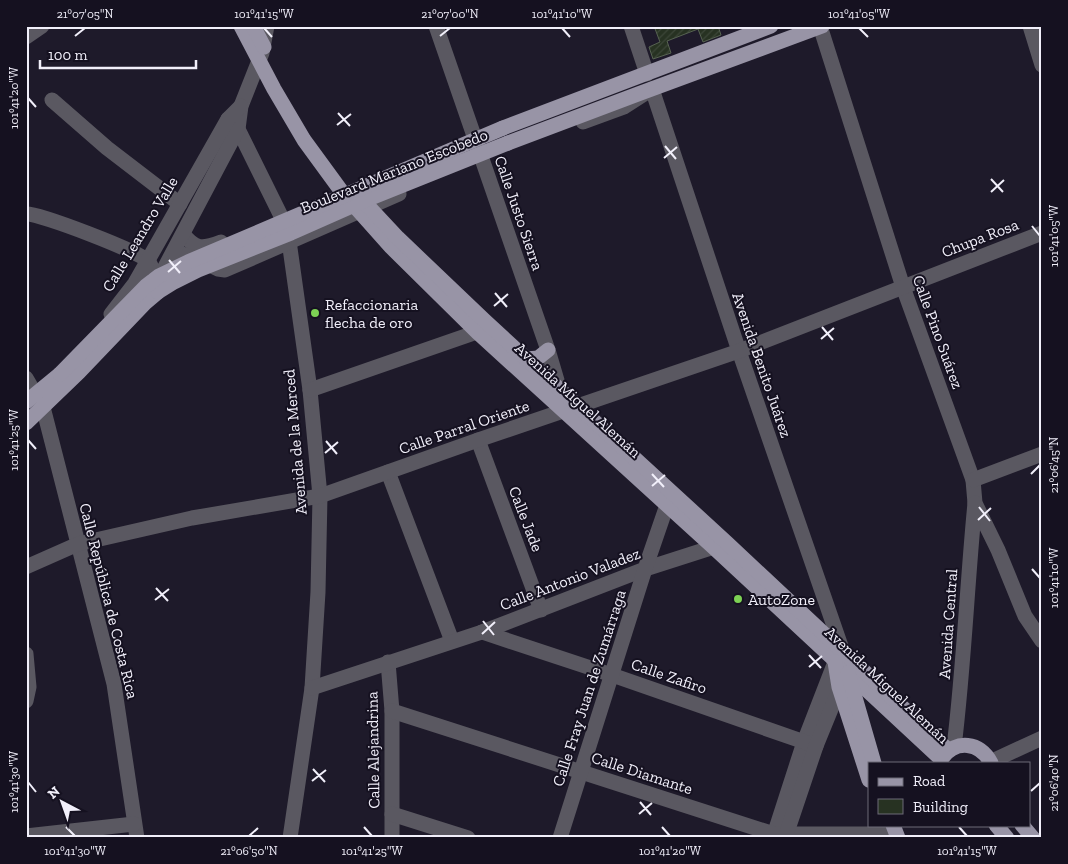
<svg xmlns="http://www.w3.org/2000/svg" width="1068" height="864" font-family="'Zilla Slab',serif">
<style>
.building{fill:url(#building-hatch);stroke:#566251}
.lines{fill:none;stroke-linecap:round;stroke-linejoin:round}
.minor{stroke:#5a5861;stroke-width:15}
.major{stroke:#9894a6;stroke-width:15}
.major-bridge{stroke:#9894a6;stroke-width:15}
.ticks{fill:none;stroke:#f1effa;stroke-width:2}
.poi-dot{fill:#7dd154;stroke:#151120;stroke-width:2}
.labels{text-anchor:middle;dominant-baseline:central;stroke-width:4;stroke-linejoin:round;paint-order:stroke}
.street-label{font-size:16px;fill:#f1effa;stroke:#151120}
.poi-label{font-size:16px;fill:#f1effa;stroke:#151120;text-anchor:start}
.neatline{fill:none;stroke:#f1effa;stroke-width:2}
.ticks-label{font-size:12px;text-anchor:middle;fill:#f1effa}
</style>
<defs>
<pattern id="building-hatch" width="6" height="6" patternUnits="userSpaceOnUse" patternTransform="scale(1.25)"><rect width="6" height="6" fill="#273222"/><path d="M-1 1l2-2M0 6l6-6M5 7l2-2" fill="none" stroke="#3c4638"/></pattern>
</defs>
<rect width="100%" height="100%" fill="#1e1a2a"/>
<polygon class="building" points="654,26 718,26 721,35 703,42 698,29 667,41 671,53 653,59 649,47 660,42"/>
<g class="lines">
<g class="minor">
<polyline points="436,26 548,350 561,394"/>
<polyline points="631,26 647,74"/>
<polyline points="820,26 903,287 973,480 975,503 998,550 1025,616 1042,641"/>
<polyline points="1030,26 1042,65"/>
<polyline points="26,37 42,26"/>
<polyline points="52,100 107,148 180,204"/>
<polyline points="228,119 238,129 282,218 289,241 310,390 320,496 318,592 312,688 290,838"/>
<polyline points="583,122 624,107 652,89 739,351 843,652 835,662 804,742 773,838"/>
<path d="M 26,214 C 39,213 140,252 148,261 C 149,262 152,267 152,268"/>
<path d="M 183,234 C 196,250 202,249 221,242"/>
<polyline points="174,251 197,259 218,269 225,270 399,194"/>
<polyline points="157,282 238,129 241,106 262,53 267,26"/>
<polyline points="111,314 135,283 228,119 241,106"/>
<polyline points="26,378 43,407 114,684 137,838"/>
<polyline points="310,390 477,332"/>
<polyline points="478,440 541,610"/>
<polyline points="388,472 452,641"/>
<polyline points="973,480 1042,454"/>
<polyline points="26,567 78,544 192,518 320,496 478,440 739,351 1042,233"/>
<polyline points="482,632 612,675 816,746"/>
<polyline points="26,654 29,687 26,701"/>
<polyline points="388,662 392,711 392,838"/>
<polyline points="312,688 482,632 645,569 723,544"/>
<polyline points="392,711 774,834 886,834"/>
<path d="M 954,747 C 964,666 967,584 975,503"/>
<polyline points="990,762 1042,738"/>
<polyline points="392,814 468,838"/>
<polyline points="26,836 134,824"/>
<polyline points="560,838 645,569 667,505 672,495"/>
<polyline points="785,838 816,746 843,680"/>
</g>
<g class="major">
<polyline points="241,26 274,89 304,140 342,192 391,247 477,332 712,546 941,759"/>
<polyline points="253,26 264,47"/>
<polyline points="503,128 771,26"/>
<polyline points="508,143 638,94 822,26"/>
<polyline points="356,193 398,238 485,321 727,543 948,750"/>
<polyline points="527,359 538,358 548,350"/>
<polyline points="26,402 60,374"/>
<polyline points="26,423 79,372 145,303 158,292"/>
<polyline points="835,662 839,687 869,780"/>
<polyline points="848,673 874,763"/>
<path d="M 942,758 C 956,739 980,742 991,763"/>
<polyline points="893,825 898,838"/>
<polyline points="996,825 1007,838"/>
<polyline points="1022,825 1033,838"/>
</g>
<g class="major-bridge">
<polyline points="158,292 174,282 198,270 291,233 368,199 508,143"/>
<polyline points="60,374 146,286 159,276 188,262 503,128"/>
</g>
</g>
<path class="ticks" d="M 264,28 L 272,37M 562,28 L 570,37M 859,28 L 868,37M 75,36 L 85,28M 440,36 L 450,28M 28,98 L 36,107M 338,113 L 350,126M 337,125 L 351,114M 665,146 L 676,159M 664,158 L 677,147M 991,179 L 1003,192M 991,192 L 1004,180M 1032,226 L 1040,236M 169,260 L 180,273M 168,272 L 181,261M 495,293 L 507,307M 494,306 L 508,294M 822,327 L 833,340M 821,339 L 834,328M 28,440 L 36,449M 326,441 L 337,454M 325,453 L 338,442M 652,474 L 664,487M 1031,474 L 1040,465M 652,486 L 665,475M 979,507 L 990,521M 978,520 L 991,508M 1032,569 L 1040,578M 156,588 L 168,601M 155,600 L 169,589M 483,621 L 494,635M 482,634 L 495,622M 809,655 L 821,668M 809,667 L 822,656M 313,769 L 325,782M 312,781 L 326,770M 28,782 L 36,792M 1031,791 L 1040,783M 640,802 L 651,815M 639,814 L 652,803M 66,827 L 75,836M 364,827 L 372,836M 662,827 L 670,836M 959,827 L 967,836M 249,836 L 258,828"/>
<g class="poi-dot">
<circle cx="315" cy="313" r="5"/>
<circle cx="738" cy="599" r="5"/>
</g>
<g class="labels">
<g class="street-label">
<text transform="translate(394 171) rotate(-22)">Boulevard Mariano Escobedo</text>
<text transform="translate(519 213) rotate(71)">Calle Justo Sierra</text>
<text transform="translate(140 234) rotate(-59)">Calle Leandro Valle</text>
<text transform="translate(980 238) rotate(-21)">Chupa Rosa</text>
<text transform="translate(938 332) rotate(70)">Calle Pino Suárez</text>
<text transform="translate(762 365) rotate(71)">Avenida Benito Juárez</text>
<text transform="translate(578 400) rotate(42)">Avenida Miguel Alemán</text>
<text transform="translate(464 427) rotate(-19)">Calle Parral Oriente</text>
<text transform="translate(295 442) rotate(-95)">Avenida de la Merced</text>
<text transform="translate(526 519) rotate(69)">Calle Jade</text>
<text transform="translate(570 579) rotate(-21)">Calle Antonio Valadez</text>
<text transform="translate(109 601) rotate(76)">Calle República de Costa Rica</text>
<text transform="translate(948 624) rotate(-86)">Avenida Central</text>
<text transform="translate(669 676) rotate(19)">Calle Zafiro</text>
<text transform="translate(887 685) rotate(43)">Avenida Miguel Alemán</text>
<text transform="translate(589 688) rotate(-72)">Calle Fray Juan de Zumárraga</text>
<text transform="translate(373 750) rotate(-91)">Calle Alejandrina</text>
<text transform="translate(642 773) rotate(18)">Calle Diamante</text>
</g>
<g class="poi-label">
<text x="325" y="304">Refaccionaria<tspan x="325" dy="18">flecha de oro</tspan></text>
<text x="748" y="599">AutoZone</text>
</g>
</g>
<rect width="1068" height="864" fill="none" stroke="#151120" stroke-width="55"/>
<rect x="868" y="762" width="162" height="65" fill="#151120" stroke="#6d6a77"/>
<rect x="878" y="778" width="25" height="8" fill="#9894a6" stroke="#6d6a77"/>
<text x="913" y="786" font-size="15" fill="#f1effa">Road</text>
<rect x="878" y="799" width="25" height="15" fill="#273222" stroke="#6d6a77"/>
<text x="913" y="812" font-size="15" fill="#f1effa">Building</text>
<g transform="translate(62 802) rotate(319)" stroke="#151120" stroke-width="4" paint-order="stroke">
<path d="M0-4L9 19L0 12L-9 19Z" fill="#f1effa"/>
<text y="-8" font-size="14" font-weight="bold" text-anchor="middle" fill="#f1effa">N</text>
</g>
<path d="M40 60v8h156v-8" fill="none" stroke="#f1effa" stroke-width="2.5"/>
<text x="48" y="60" font-size="15" fill="#f1effa" stroke="#151120" stroke-width="4" paint-order="stroke">100 m</text>
<rect x="28" y="28" width="1012" height="808" class="neatline"/>
<g class="ticks-label">
<text x="85" y="18">21°07'05"N</text>
<text x="264" y="18">101°41'15"W</text>
<text x="450" y="18">21°07'00"N</text>
<text x="562" y="18">101°41'10"W</text>
<text x="859" y="18">101°41'05"W</text>
<text transform="translate(14 98) rotate(-90)" y="4">101°41'20"W</text>
<text transform="translate(1054 236) rotate(-90)" y="4">101°41'05"W</text>
<text transform="translate(14 440) rotate(-90)" y="4">101°41'25"W</text>
<text transform="translate(1054 465) rotate(-90)" y="4">21°06'45"N</text>
<text transform="translate(1054 578) rotate(-90)" y="4">101°41'10"W</text>
<text transform="translate(14 782) rotate(-90)" y="4">101°41'30"W</text>
<text transform="translate(1054 783) rotate(-90)" y="4">21°06'40"N</text>
<text x="75" y="855">101°41'30"W</text>
<text x="249" y="855">21°06'50"N</text>
<text x="372" y="855">101°41'25"W</text>
<text x="670" y="855">101°41'20"W</text>
<text x="967" y="855">101°41'15"W</text>
</g>
</svg>
